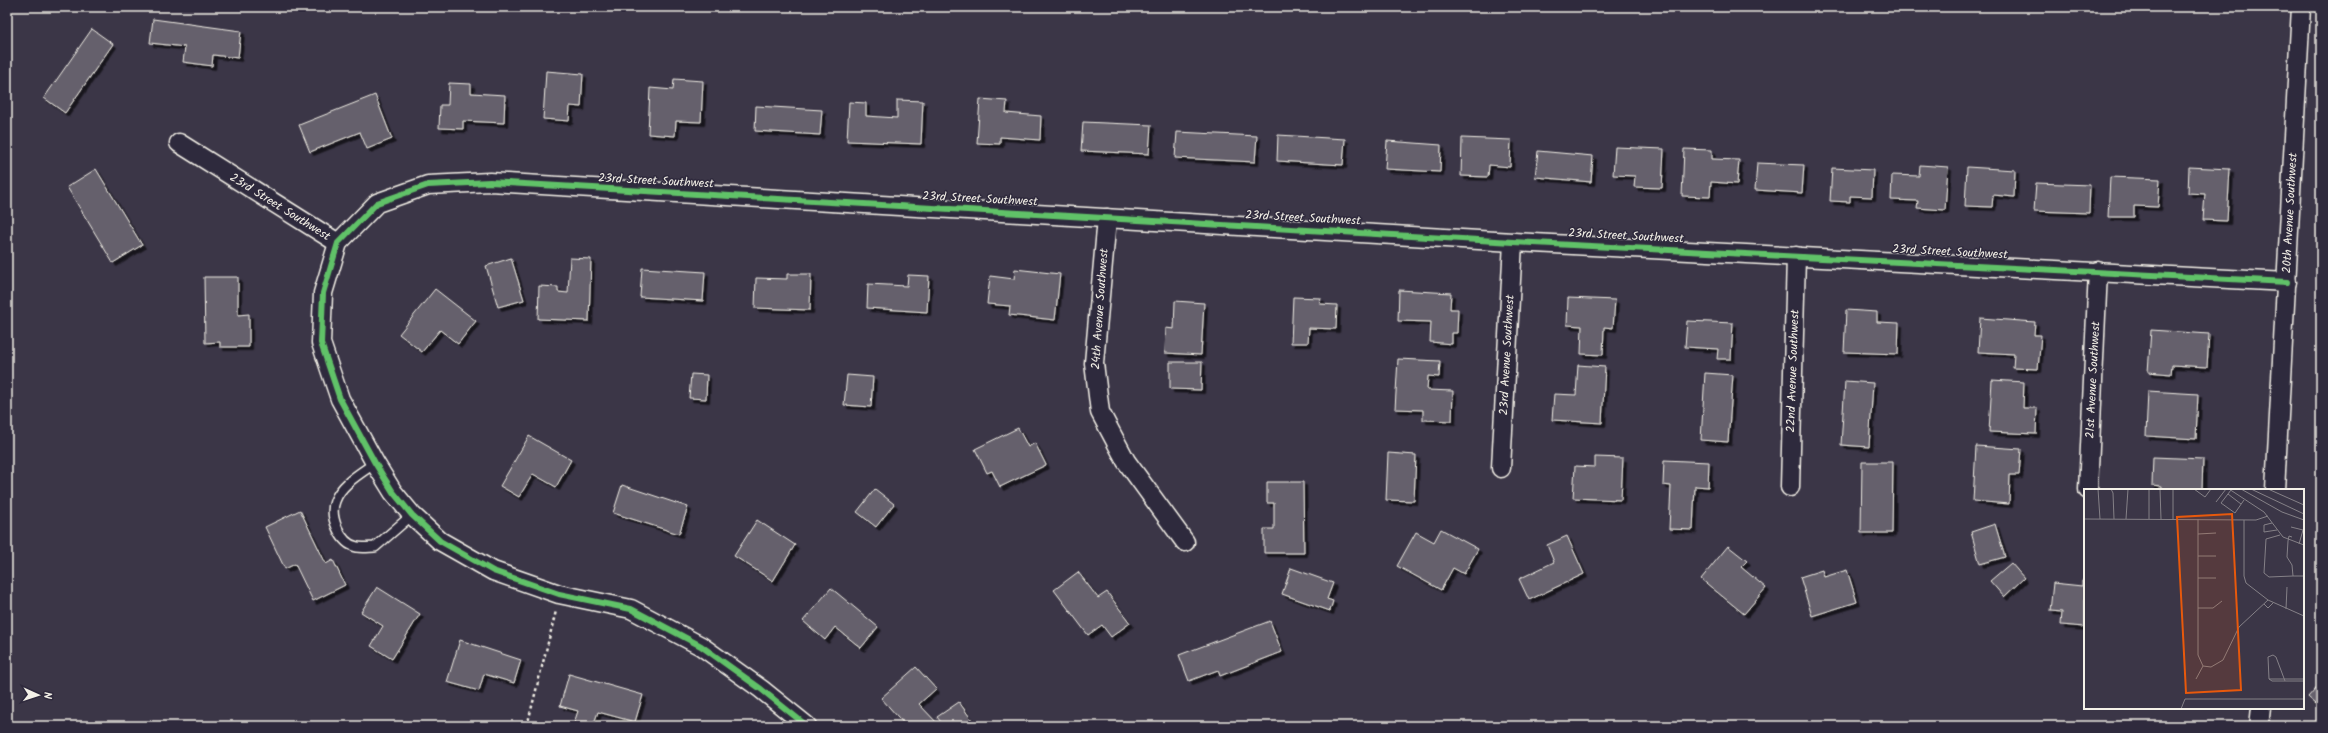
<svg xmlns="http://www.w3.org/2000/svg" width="2328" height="733" font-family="Kalam,sans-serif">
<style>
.building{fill:#65616c;stroke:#f4f1e8;filter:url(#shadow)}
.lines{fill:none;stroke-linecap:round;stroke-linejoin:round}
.service-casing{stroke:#f4f1e8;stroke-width:12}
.minor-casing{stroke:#f4f1e8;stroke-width:21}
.path{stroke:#f4f1e8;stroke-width:2.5;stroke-dasharray:3 3;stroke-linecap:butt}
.service{stroke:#2f2a3d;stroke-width:9}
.minor{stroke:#2f2a3d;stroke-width:18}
.cycleway-casing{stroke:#2f2a3d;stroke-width:8}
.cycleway{stroke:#61c268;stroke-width:6}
.labels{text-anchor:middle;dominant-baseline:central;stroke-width:3;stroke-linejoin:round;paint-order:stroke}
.street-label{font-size:12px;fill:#f4f1e8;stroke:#2f2a3d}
.inset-road{fill:none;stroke:#858187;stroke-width:1}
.view{fill:#e8590c;fill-opacity:0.15;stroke:#e8590c;stroke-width:2}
.inset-edge{fill:none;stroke:#f4f1e8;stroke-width:2}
</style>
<defs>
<filter id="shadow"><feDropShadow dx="3.5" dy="3.5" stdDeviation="0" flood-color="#0009"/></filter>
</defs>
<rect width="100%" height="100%" fill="#3b3647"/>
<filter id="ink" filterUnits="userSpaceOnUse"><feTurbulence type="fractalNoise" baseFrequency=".025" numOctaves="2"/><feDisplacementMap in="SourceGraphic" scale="8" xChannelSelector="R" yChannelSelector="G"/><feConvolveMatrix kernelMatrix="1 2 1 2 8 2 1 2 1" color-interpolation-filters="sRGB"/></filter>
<g filter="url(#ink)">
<g class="building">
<polygon points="153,19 241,31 238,58 213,55 212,66 183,62 185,47 150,43"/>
<polygon points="92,29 113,44 65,113 44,98"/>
<polygon points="546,71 583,74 581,107 570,106 569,121 543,119"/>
<polygon points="674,79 703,81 701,122 676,121 675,136 648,134 650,88 673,90"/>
<polygon points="449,83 471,84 471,93 505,95 504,123 463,121 463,129 439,128 440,105 448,105"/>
<polygon points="375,95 392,139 367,149 360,132 310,152 299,125"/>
<polygon points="980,99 1007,101 1006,113 1041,116 1040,140 1000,137 1000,144 977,143"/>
<polygon points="897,100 923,101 921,144 847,141 849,102 866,103 866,116 897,118"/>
<polygon points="756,106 822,110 820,135 755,131"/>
<polygon points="1083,122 1151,125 1149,154 1081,151"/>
<polygon points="1177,132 1257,136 1255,162 1175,158"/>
<polygon points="1278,135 1345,139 1343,165 1277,161"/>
<polygon points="1462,138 1511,140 1510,167 1489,165 1488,177 1461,176"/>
<polygon points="1387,141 1441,145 1440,172 1385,169"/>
<polygon points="1615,147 1664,149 1662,188 1634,187 1635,176 1613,175"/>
<polygon points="1684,149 1712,150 1712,159 1739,160 1737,184 1711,182 1710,197 1682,196"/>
<polygon points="1538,151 1593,156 1591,182 1535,177"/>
<polygon points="1757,163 1804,165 1802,193 1755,190"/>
<polygon points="1920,165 1948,167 1945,210 1917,208 1918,201 1891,200 1892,175 1919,176"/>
<polygon points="1967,167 2015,170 2014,197 1993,195 1992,207 1965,206"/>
<polygon points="2189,167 2230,169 2227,221 2203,220 2205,194 2188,193"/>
<polygon points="1832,168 1873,170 1872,197 1850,196 1850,202 1830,201"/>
<polygon points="96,169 142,245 113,263 67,187"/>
<polygon points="2110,177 2160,179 2158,207 2134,206 2134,217 2108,217"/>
<polygon points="2036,183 2090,185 2089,213 2034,211"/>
<polygon points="511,258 524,300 498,307 486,266"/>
<polygon points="570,258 591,259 589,321 538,319 539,286 558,287 558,292 568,293"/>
<polygon points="642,268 705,272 703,301 640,297"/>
<polygon points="1015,269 1060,274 1055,320 1009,315 1010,306 987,304 990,276 1014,279"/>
<polygon points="787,274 811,274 810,310 755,308 756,278 787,279"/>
<polygon points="908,275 929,276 927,312 867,308 868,284 907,286"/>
<polygon points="204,277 238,277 238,315 249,314 249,347 220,347 220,342 205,343"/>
<polygon points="435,289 476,321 458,344 440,330 422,352 399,334"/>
<polygon points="1399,290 1451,293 1450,309 1458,309 1457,333 1452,333 1452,344 1430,342 1431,322 1398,321"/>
<polygon points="1293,297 1321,298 1320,304 1337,305 1336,329 1309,328 1308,343 1291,343"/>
<polygon points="1568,298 1615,300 1613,328 1604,327 1603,355 1581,354 1582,326 1567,325"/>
<polygon points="1175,301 1204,303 1201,355 1165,353 1166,328 1174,329"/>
<polygon points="1846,310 1877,312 1877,322 1899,323 1898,354 1844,352"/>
<polygon points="1980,318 2035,322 2034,335 2041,335 2038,369 2013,368 2014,354 1978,352"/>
<polygon points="1687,321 1733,323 1731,359 1717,359 1718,349 1685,347"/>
<polygon points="2151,330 2209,334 2207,367 2172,365 2171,374 2148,372"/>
<polygon points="1398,359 1440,361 1439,377 1428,376 1427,390 1453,391 1452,421 1423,420 1423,410 1395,409"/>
<polygon points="1170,362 1202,362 1201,390 1170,389"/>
<polygon points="1578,365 1605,367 1602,423 1552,420 1554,394 1576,395"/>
<polygon points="1705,373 1733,375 1728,442 1701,440"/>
<polygon points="691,374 707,375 706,399 689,398"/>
<polygon points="847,375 873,377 871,407 844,405"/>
<polygon points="1992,380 2024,382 2023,408 2037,408 2036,434 1989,432"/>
<polygon points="1845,381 1873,383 1869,447 1841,445"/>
<polygon points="2148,391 2198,394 2196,439 2146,436"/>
<polygon points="1018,428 1028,447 1035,443 1046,465 1000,487 992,471 987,473 975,449"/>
<polygon points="529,436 571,460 556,487 533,474 519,497 500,486"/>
<polygon points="1976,446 2021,449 2019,475 2010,475 2009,504 1973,501"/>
<polygon points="1388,453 1416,455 1414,501 1386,500"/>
<polygon points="1595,457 1623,458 1621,500 1573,498 1575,466 1595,467"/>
<polygon points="2153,457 2203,459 2202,489 2162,490 2162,486 2152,485"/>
<polygon points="1664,460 1709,462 1708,487 1695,486 1693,530 1669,529 1671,486 1663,485"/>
<polygon points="1862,462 1893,462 1892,533 1861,533"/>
<polygon points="1267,482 1303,482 1304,553 1264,553 1264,529 1274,529 1274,503 1267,503"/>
<polygon points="622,485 688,507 679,534 613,513"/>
<polygon points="875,489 894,504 876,527 857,512"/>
<polygon points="300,510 326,564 333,560 345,585 313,601 295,564 285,569 265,527"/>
<polygon points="757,520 795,545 773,581 734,556"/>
<polygon points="1995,524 2005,557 1980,564 1971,532"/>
<polygon points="1441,529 1478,549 1464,574 1453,568 1441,590 1397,566 1416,532 1434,542"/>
<polygon points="1567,536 1584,574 1529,600 1519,579 1554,562 1547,545"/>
<polygon points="1728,546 1747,561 1741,567 1766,588 1744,614 1701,579"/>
<polygon points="2011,563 2024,578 2004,597 1990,581"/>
<polygon points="1291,568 1333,583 1327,599 1333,601 1330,611 1282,594"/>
<polygon points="1822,570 1824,577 1847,570 1857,602 1812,616 1800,577"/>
<polygon points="1078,572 1098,598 1107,592 1130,623 1111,637 1102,625 1088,635 1054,590"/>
<polygon points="2082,580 2085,581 2085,627 2061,625 2062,612 2050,611 2053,583 2082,586"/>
<polygon points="377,587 420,614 392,659 371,646 383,626 361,612"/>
<polygon points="831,588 878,627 861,648 835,627 825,640 803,621"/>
<polygon points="1270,621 1282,652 1220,676 1218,670 1189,681 1179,655"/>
<polygon points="460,640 521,660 514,683 484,674 479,691 447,682"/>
<polygon points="916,667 936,689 919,704 938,724 936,726 906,726 881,698"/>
<polygon points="569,674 643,695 635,722 598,712 593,726 573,726 578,711 560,706"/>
<polygon points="2321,683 2321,709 2308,698"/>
<polygon points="959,702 974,723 971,726 944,726 937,717"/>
</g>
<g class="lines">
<defs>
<path id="service" d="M 375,463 C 361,473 341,484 335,501 C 329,516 340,544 357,547 C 363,548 370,547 375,547 L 412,515"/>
<g id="minor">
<polyline points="179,143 338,243"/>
<polyline points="1107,218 1094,363 1100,412 1126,461 1185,542"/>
<polyline points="1501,468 1513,242"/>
<polyline points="1790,487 1796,256"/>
<polyline points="2088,490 2098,271"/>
<polyline points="2275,490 2301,7"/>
<polyline points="807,726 761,689 701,646 631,609 559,594 493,571 440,541 412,515 393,492 375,463 340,399 321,343 323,293 338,243 377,203 428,185 490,182 1513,242 2287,282"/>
<polyline points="2259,726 2261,708"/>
</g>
</defs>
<use href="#service" class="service-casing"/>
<use href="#minor" class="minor-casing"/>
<polyline class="path" points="527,726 556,611"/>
<use href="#service" class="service"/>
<use href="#minor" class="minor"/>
<defs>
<polyline id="cycleway" points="807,726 761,689 701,646 631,609 559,594 493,571 440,541 412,515 393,492 375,463 340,399 321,343 323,293 338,243 377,203 428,185 490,182 1513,242 2287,282"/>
</defs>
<use href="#cycleway" class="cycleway-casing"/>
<use href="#cycleway" class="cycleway"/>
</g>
</g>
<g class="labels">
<g class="street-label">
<text transform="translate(656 181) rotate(3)">23rd Street Southwest</text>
<text transform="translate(980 199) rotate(3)">23rd Street Southwest</text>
<text transform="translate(280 207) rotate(32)">23rd Street Southwest</text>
<text transform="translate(2290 213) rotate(-87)">20th Avenue Southwest</text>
<text transform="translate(1303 218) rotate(3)">23rd Street Southwest</text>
<text transform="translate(1626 236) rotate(3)">23rd Street Southwest</text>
<text transform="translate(1950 252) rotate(3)">23rd Street Southwest</text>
<text transform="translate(1100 309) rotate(-86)">24th Avenue Southwest</text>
<text transform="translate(1507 355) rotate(-87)">23rd Avenue Southwest</text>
<text transform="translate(1793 371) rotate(-88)">22nd Avenue Southwest</text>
<text transform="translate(2093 380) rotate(-87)">21st Avenue Southwest</text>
</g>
</g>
<g transform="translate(2084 489)">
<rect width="220" height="220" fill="#3b3647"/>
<path class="inset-road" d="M 0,0 L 0,30M 14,0 L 16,30M 27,0 L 29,4 L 30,30M 65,0 L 65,30M 76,0 L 77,30M 110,0 L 121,8 L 127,0M 145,0 L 180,23 L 199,48 L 220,56M 157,0 L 198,23 L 220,31M 167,0 L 220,25M 184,0 L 220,16M 147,1 L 137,14 L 151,24 L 160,11M 144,5 L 157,15M 132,13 L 142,0M 0,30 L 172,31 L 184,27M 42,30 L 44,0M 89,30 L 89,0M 114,30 L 114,166 L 119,177M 160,31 L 160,87 L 162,94 L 184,111 L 220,127M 188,34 L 180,36 L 180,43 L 193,41M 207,38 L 219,41 L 215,55M 114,45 L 132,44M 196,46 L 182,50 L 180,84 L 185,88 L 209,87M 208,48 L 205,47 L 204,52 L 203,68 L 208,76 L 209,87 L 220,87M 114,67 L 132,67M 114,89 L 132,89M 180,115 L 184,119 L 189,114M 114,119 L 129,119 L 138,112M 202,120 L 203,98M 119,177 L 127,178 L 139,171 L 155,138 L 184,111M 112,190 L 119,177M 185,190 L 184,168 L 189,166 L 192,168 L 201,192M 185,190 L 188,192 L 220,192M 185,190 L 220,190M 97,220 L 101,210 L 220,210"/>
<path class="view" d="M 148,25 L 157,201 L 102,204 L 93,28 Z"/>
<rect width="220" height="220" class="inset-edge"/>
</g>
<rect width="2328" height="733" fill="none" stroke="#2f2a3d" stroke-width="24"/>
<rect x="12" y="12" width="2304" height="709" fill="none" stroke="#f4f1e8" stroke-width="1.5" filter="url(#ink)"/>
<g transform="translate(38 695) rotate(93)" stroke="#2f2a3d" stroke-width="3" paint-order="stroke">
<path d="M0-3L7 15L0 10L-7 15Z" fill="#f4f1e8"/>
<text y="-6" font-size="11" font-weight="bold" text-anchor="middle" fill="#f4f1e8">N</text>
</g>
</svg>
